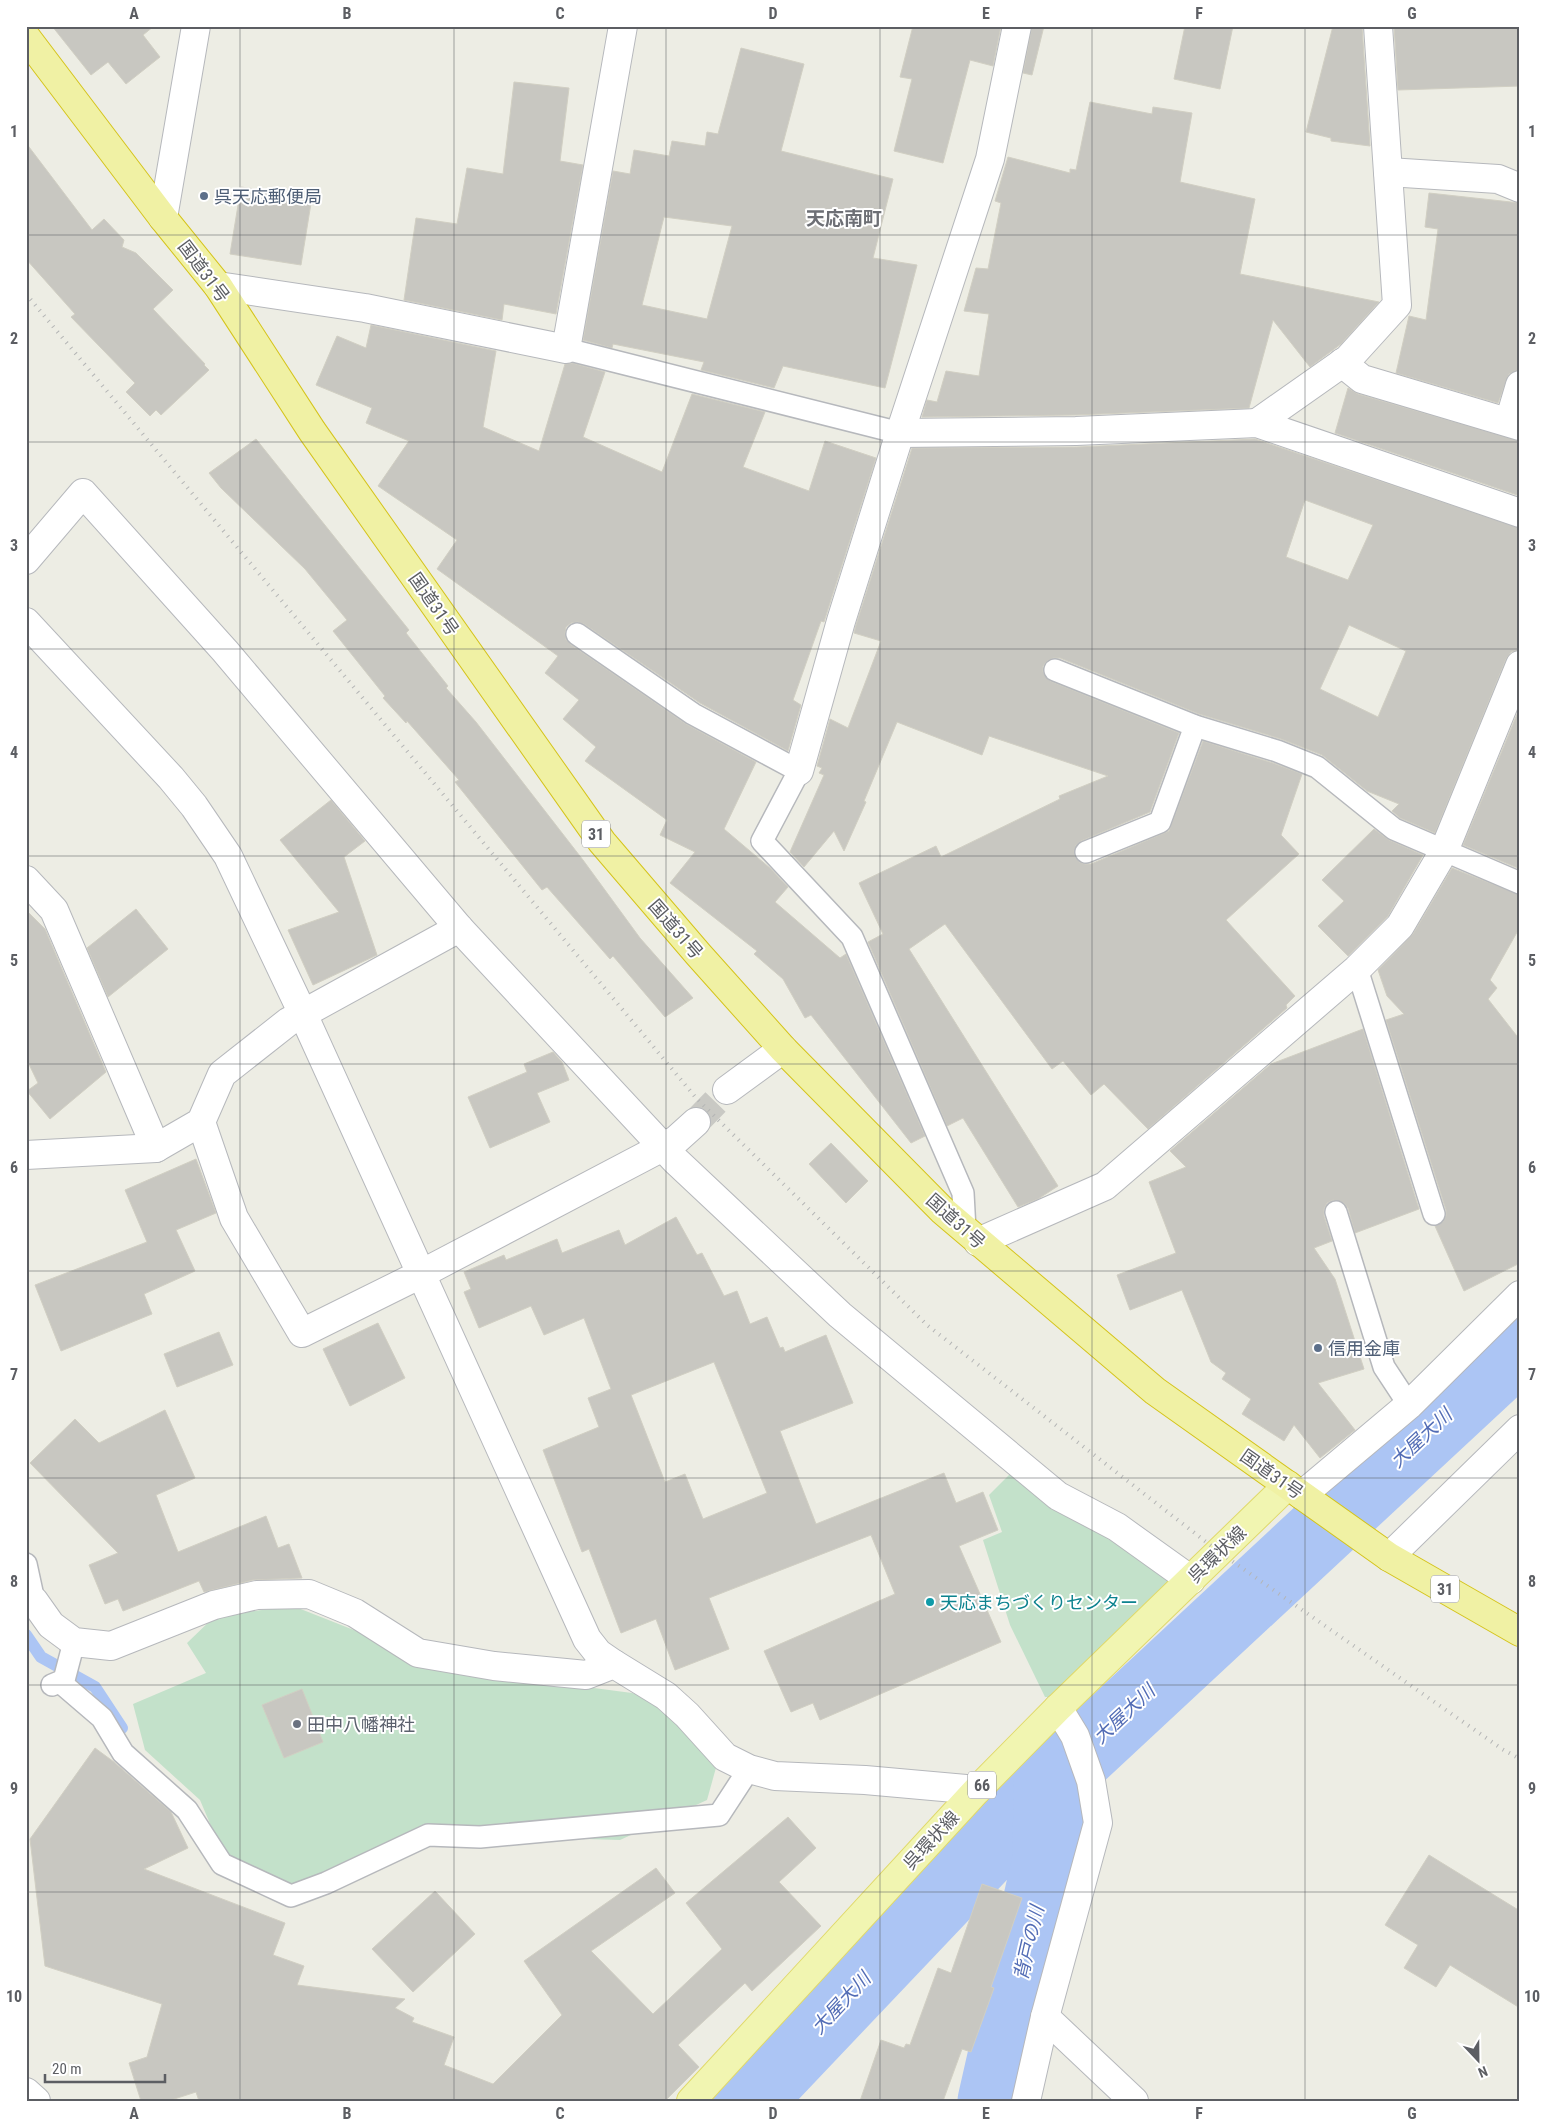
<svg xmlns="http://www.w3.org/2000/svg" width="1546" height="2127" font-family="'Roboto Condensed','Noto Sans JP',sans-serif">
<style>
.green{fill:#c3e1ca}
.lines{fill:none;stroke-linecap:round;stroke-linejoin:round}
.stream{stroke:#acc5f4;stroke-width:12}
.river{stroke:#acc5f4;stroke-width:71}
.building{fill:#c8c7c1;stroke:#d1cfc3;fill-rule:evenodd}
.minor-tunnel{stroke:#c9c9c4;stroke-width:28;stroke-dasharray:28 14;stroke-linecap:butt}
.service-casing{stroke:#b6b8bc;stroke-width:24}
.minor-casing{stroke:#b6b8bc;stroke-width:30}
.primary-casing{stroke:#e0d96a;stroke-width:30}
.trunk-casing{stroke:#d5c41b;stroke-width:30}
.service{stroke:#fff;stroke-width:21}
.minor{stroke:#fff;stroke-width:28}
.primary{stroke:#f1f5b1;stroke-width:28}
.trunk{stroke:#f0f1a4;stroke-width:28}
.rail{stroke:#b4b5b5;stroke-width:4;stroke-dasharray:1 6;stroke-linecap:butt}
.grid{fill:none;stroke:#5c5e63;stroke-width:1;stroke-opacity:0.55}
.service-dot{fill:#5c6f8a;stroke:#fff;stroke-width:2}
.culture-dot{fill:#0f9aa8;stroke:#fff;stroke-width:2}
.worship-dot{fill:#6b7280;stroke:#fff;stroke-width:2}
.labels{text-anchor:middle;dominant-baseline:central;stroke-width:4;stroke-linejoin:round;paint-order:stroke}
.shield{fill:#fff;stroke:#8d8e92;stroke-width:1}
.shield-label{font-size:16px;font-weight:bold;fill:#5c5e63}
.service-label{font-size:18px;fill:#4e5e75;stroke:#fff;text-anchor:start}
.street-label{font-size:18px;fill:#5c5e63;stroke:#fff}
.culture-label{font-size:18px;fill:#0d838f;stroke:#fff;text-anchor:start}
.worship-label{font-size:18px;fill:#5b616d;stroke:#fff;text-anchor:start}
.neighbourhood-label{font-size:19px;font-weight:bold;fill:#6d6f75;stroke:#fff}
.water-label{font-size:19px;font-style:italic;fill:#526cb5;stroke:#fff}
.neatline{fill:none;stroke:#5c5e63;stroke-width:2}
.grid-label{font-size:16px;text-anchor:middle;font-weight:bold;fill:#5c5e63}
</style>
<rect width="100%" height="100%" fill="#edede4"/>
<g class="green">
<polygon points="1016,1468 1184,1579 1062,1697 1045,1697 1010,1625 983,1540 1002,1532 989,1495"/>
<polygon points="293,1606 364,1634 419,1665 632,1693 692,1711 724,1739 707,1800 620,1840 412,1834 326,1883 258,1885 222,1852 200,1800 145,1750 133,1704 206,1673 187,1643 215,1616"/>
</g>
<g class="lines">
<polyline class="stream" points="26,1635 41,1657 95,1687 122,1728"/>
<g class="river">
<polyline points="748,2101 1049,1784 1520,1346"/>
<polyline points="993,2101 1048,1859 1049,1784"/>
</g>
</g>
<g class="building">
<polygon points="52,26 154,26 143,35 160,57 126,84 108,62 91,75"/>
<polygon points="913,26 1001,26 993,66 970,60 943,163 894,151 912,79 900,77"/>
<polygon points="1032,26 1044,26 1032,75 1023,73"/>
<polygon points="1185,26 1233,26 1220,89 1174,79"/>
<polygon points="1333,26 1362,26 1370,146 1331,141 1331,138 1306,132"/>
<polygon points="1394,26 1520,26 1520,86 1398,90"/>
<path d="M 741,48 L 804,64 L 781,151 L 893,179 L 873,258 L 917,265 L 885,388 L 783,366 L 774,388 L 701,370 L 704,362 L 613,344 L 612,348 L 583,340 L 613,171 L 630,174 L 634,150 L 669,156 L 672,141 L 705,146 L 707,132 L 718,134 ZM 664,217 L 732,226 L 707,319 L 642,305 Z"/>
<polygon points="514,82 569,88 560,161 583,165 556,314 504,304 502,320 404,300 416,218 457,224 467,168 503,174"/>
<polygon points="1090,102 1152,114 1153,107 1192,113 1180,182 1255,199 1240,274 1379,302 1341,344 1310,367 1273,320 1249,408 1076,415 922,417 927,400 937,402 946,371 979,376 989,314 964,311 976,268 988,269 1001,203 995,201 1008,157 1070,173 1070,169 1076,170"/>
<polygon points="26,143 92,230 104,219 124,240 122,247 136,253 173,290 153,309 205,364 204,365 209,370 161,415 156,410 150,416 126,392 135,383 71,317 75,314 26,259"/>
<polygon points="241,187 312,197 301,265 230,254"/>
<polygon points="1429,193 1520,203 1520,370 1509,374 1498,403 1396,373 1409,316 1426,320 1438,229 1425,227"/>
<polygon points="371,325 496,351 483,427 539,451 565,364 572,363 605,372 583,437 662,472 692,394 765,412 743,467 809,491 825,441 876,458 824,622 821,621 793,700 801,705 788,751 700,703 584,624 578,622 571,623 566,627 565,633 566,640 570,644 686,724 756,762 724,829 770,868 788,887 775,902 840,958 846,954 925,1136 911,1143 811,1015 805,1018 783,979 754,954 757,951 670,883 695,852 660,835 667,820 585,761 596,747 563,719 579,700 545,673 558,656 437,569 457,540 378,486 409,441 366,423 372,408 316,385 337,336 366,348"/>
<polygon points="1348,388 1358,394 1520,441 1520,496 1335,433"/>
<polygon points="256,439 409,630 406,633 448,686 446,688 476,722 583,860 640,938 693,998 665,1017 613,956 610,959 547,887 542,890 455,782 459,780 407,721 406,723 383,698 385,696 333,631 347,620 305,569 221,488 209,473"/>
<path d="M 1255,439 L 1520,528 L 1520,650 L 1511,652 L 1506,659 L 1435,833 L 1400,818 L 1392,811 L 1399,804 L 1367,791 L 1322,755 L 1281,739 L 1199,714 L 1060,658 L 1053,658 L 1047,661 L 1043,666 L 1043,672 L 1050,681 L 1179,733 L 1150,812 L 1081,841 L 1076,845 L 1074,851 L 1075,857 L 1079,862 L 1085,864 L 1091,864 L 1169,831 L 1203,741 L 1273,763 L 1302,774 L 1281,835 L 1299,854 L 1226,920 L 1295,996 L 1286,1005 L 1287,1008 L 1148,1129 L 1104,1084 L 1091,1095 L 1063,1061 L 1052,1069 L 945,924 L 909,949 L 1058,1186 L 1038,1199 L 1018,1207 L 963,1118 L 947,1126 L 868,942 L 883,934 L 859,883 L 936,846 L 941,857 L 1060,799 L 1059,796 L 1108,776 L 989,736 L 982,755 L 897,722 L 864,801 L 866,802 L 844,851 L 834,831 L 804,867 L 790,852 L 824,775 L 819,773 L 822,768 L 817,766 L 830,719 L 848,728 L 881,641 L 854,633 L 856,625 L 912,448 L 1077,447 ZM 1305,500 L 1373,525 L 1348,580 L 1286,557 ZM 1349,625 L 1406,651 L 1378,717 L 1320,689 Z"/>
<polygon points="1520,707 1520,869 1463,845"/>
<polygon points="331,800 365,841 344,857 377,955 313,985 288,930 339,912 280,840"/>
<polygon points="1374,829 1389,840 1423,855 1388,916 1348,956 1318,926 1344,901 1322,880"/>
<polygon points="1452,868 1520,895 1520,927 1490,980 1497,988 1488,999 1520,1040 1520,1263 1464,1291 1435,1226 1443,1222 1446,1216 1446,1210 1386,1020 1404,1014 1387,996 1378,970 1413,934"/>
<polygon points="136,909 168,949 108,997 87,948"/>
<polygon points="26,910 45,929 106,1072 50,1119 27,1091 38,1083 26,1058"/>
<polygon points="1363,1029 1419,1209 1355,1233 1348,1208 1344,1203 1333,1200 1327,1203 1324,1209 1324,1216 1332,1241 1314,1248 1335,1279 1364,1369 1318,1383 1355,1430 1320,1458 1294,1425 1284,1441 1242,1414 1251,1399 1222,1379 1226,1373 1211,1362 1182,1290 1130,1310 1117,1275 1176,1253 1149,1182 1186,1167 1170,1151 1271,1064"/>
<polygon points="553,1052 562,1062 569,1080 537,1093 550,1122 490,1148 468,1097 527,1072 524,1064"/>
<polygon points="831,1143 868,1181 846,1203 809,1164"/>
<polygon points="196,1159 216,1213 176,1230 195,1271 144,1294 152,1314 61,1351 35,1285 147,1242 125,1190"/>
<path d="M 676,1217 L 697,1255 L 702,1253 L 724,1296 L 737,1291 L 750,1324 L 767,1317 L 780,1348 L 783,1347 L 785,1352 L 826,1335 L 853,1403 L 780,1431 L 816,1524 L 944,1473 L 956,1503 L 983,1492 L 998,1530 L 959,1546 L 1001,1642 L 820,1720 L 813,1703 L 791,1712 L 764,1651 L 895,1594 L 871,1535 L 709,1598 L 729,1649 L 675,1670 L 656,1619 L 621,1633 L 589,1549 L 582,1552 L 543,1450 L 599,1427 L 588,1398 L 611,1389 L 584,1318 L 544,1335 L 531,1306 L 479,1328 L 464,1292 L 471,1289 L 464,1272 L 504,1255 L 506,1260 L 557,1239 L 562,1253 L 619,1230 L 625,1245 ZM 714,1362 L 767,1493 L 703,1519 L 685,1474 L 665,1482 L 631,1395 Z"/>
<polygon points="378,1323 405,1378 350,1406 323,1349"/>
<polygon points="219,1332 233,1365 177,1387 164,1354"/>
<polygon points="165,1410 195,1478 156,1495 178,1552 266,1516 278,1548 289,1544 302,1578 253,1580 204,1592 199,1581 123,1611 118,1599 105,1604 89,1565 118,1553 30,1463 75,1419 99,1443"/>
<polygon points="302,1689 323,1742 284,1758 262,1705"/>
<polygon points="95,1748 114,1762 171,1812 188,1848 144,1869 285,1923 273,1955 304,1966 297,1985 405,1999 395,2008 414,2018 412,2022 454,2037 444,2065 493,2084 562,2015 524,1961 656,1868 675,1893 591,1951 653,2014 722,1949 686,1903 788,1817 816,1848 779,1882 821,1926 752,1991 745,1983 678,2045 699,2067 665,2101 199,2101 196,2092 168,2101 141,2101 129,2063 147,2057 162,2004 45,1966 30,1839"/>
<polygon points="1429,1855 1520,1911 1520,2008 1450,1965 1436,1987 1404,1968 1418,1945 1385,1925"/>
<polygon points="982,1884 1022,1898 991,1987 994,1988 971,2052 962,2049 943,2101 860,2101 881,2040 904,2048 906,2044 910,2045 938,1968 951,1973"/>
<polygon points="435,1891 475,1934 413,1992 372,1949"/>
</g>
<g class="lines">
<polyline class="minor-tunnel" points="696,1122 727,1090"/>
<defs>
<g id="service">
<polyline points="566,349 900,433"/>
<polyline points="577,634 693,714 799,771 762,841 852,937 963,1193 965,1230"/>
<polyline points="1055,670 1195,726 1277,751 1317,767 1394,829 1520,883"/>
<polyline points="1086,852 1160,822 1195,726"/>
<polyline points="1357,969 1434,1214"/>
<polyline points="1336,1212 1384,1367 1409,1405"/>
<polyline points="26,1564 34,1601"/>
<polyline points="60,1682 102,1718 123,1753 187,1810 222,1864 291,1896 326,1883 428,1835 480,1837 719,1815 749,1769"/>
<polyline points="52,1685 64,1680 74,1642"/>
</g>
<g id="minor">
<polyline points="1388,172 1498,179 1520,188"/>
<polyline points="163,218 196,26"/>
<polyline points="218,286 365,308 566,349 623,26"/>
<polyline points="1342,363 1362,379 1520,426"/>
<polyline points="1509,422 1520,385"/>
<polyline points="1257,423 1348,359 1397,305 1378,26"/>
<polyline points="900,433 1076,431 1257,423 1520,513"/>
<polyline points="26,560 83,493 225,651 459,928 675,1160 840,1315 1058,1496 1117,1527 1191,1580"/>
<polyline points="26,622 171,778 194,806 228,856 303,1014 587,1639 598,1653 614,1664"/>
<polyline points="799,771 841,621 900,433 990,159 1017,26"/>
<polyline points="26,880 54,910 156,1148"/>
<polyline points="727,1090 783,1049"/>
<polyline points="201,1122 234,1218 302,1333 421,1274 676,1140 696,1122"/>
<polyline points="26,1155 156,1148 201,1122 222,1074 288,1022 459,928"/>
<polyline points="978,1242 1105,1186 1357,969 1400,926 1444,851 1520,665"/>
<polyline points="1302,1495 1409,1405 1520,1295"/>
<polyline points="1389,1557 1520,1429"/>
<polyline points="26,1595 34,1601 51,1625 74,1642 111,1646 214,1605 257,1595 309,1594 355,1613 418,1653 494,1666 586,1675 614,1664 666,1696 687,1715 725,1757 749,1769 775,1776 865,1780 977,1790"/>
<polyline points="1045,2017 1134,2101"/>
<polyline points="26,2092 36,2101"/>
<polyline points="1026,2101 1045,2017 1098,1823 1091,1781 1075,1736 1058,1708"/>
</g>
<polyline id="primary" points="691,2101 977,1790 1058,1708 1288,1485"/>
<polyline id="trunk" points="26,37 163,218 218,286 312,431 602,842 698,954 783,1049 942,1210 1155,1391 1389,1557 1520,1632"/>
</defs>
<use href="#service" class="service-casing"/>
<use href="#minor" class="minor-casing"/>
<use href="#primary" class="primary-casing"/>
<use href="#trunk" class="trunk-casing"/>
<use href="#service" class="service"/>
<use href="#minor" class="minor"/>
<use href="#primary" class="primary"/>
<use href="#trunk" class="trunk"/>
<polyline class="rail" points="26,294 697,1099 927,1325 1219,1552 1502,1749 1520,1759"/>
</g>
<path class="grid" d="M 240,26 L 240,2101M 454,26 L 454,2101M 666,26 L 666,2101M 880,26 L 880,2101M 1092,26 L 1092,2101M 1305,26 L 1305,2101M 26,235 L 1520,235M 26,442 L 1520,442M 26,649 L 1520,649M 26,856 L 1520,856M 26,1064 L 1520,1064M 26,1271 L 1520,1271M 26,1478 L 1520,1478M 26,1685 L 1520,1685M 26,1892 L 1520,1892"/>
<g class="service-dot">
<circle cx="204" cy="196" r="5"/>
<circle cx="1318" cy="1348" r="5"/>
</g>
<circle class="culture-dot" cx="930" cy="1602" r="5"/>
<circle class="worship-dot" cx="297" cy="1724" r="5"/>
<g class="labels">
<g class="shield">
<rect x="582" y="820.5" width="28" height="27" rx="4"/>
<rect x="1431" y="1575.5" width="28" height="27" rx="4"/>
<rect x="968" y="1771.5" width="28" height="27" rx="4"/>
</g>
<g class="shield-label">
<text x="596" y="834">31</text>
<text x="1445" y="1589">31</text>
<text x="982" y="1785">66</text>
</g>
<g class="service-label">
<text x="214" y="196">呉天応郵便局</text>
<text x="1328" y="1348">信用金庫</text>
</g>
<g class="street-label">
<text transform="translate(204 271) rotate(53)">国道31号</text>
<text transform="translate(434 604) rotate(55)">国道31号</text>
<text transform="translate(676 929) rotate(49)">国道31号</text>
<text transform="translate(956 1221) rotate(42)">国道31号</text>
<text transform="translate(1272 1474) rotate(35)">国道31号</text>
<text transform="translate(1217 1554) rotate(-44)">呉環状線</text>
<text transform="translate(931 1840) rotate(-47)">呉環状線</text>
</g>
<g class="culture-label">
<text x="940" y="1602">天応まちづくりセンター</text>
</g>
<g class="worship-label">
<text x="307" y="1724">田中八幡神社</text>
</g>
<g class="neighbourhood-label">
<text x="844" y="218">天応南町</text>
</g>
<g class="water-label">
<text transform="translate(1421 1438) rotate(-43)">大屋大川</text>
<text transform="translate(1124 1714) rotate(-43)">大屋大川</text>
<text transform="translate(1029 1943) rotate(-77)">背戸の川</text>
<text transform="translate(841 2003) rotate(-47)">大屋大川</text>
</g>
</g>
<rect width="1546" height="2127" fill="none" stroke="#ffffff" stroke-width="55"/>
<g transform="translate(1478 2060) rotate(158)" stroke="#ffffff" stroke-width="4" paint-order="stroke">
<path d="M0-4L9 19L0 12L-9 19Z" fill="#5c5e63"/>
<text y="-8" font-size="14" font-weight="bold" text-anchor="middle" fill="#5c5e63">N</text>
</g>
<path d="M45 2074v8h120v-8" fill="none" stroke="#5c5e63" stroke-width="2.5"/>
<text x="52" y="2074" font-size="15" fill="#5c5e63" stroke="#ffffff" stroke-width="4" paint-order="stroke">20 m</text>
<rect x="28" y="28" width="1490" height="2072" class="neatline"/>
<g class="grid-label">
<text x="134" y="19">A</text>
<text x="347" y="19">B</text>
<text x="560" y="19">C</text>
<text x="773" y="19">D</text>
<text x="986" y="19">E</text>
<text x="1199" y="19">F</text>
<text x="1412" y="19">G</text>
<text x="14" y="137">1</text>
<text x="1532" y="137">1</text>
<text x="14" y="344">2</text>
<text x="1532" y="344">2</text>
<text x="14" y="551">3</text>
<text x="1532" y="551">3</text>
<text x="14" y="758">4</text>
<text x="1532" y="758">4</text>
<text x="14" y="966">5</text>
<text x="1532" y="966">5</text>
<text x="14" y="1173">6</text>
<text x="1532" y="1173">6</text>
<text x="14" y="1380">7</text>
<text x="1532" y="1380">7</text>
<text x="14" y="1587">8</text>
<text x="1532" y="1587">8</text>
<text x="14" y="1794">9</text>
<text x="1532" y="1794">9</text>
<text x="14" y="2002">10</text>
<text x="1532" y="2002">10</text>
<text x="134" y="2119">A</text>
<text x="347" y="2119">B</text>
<text x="560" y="2119">C</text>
<text x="773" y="2119">D</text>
<text x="986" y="2119">E</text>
<text x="1199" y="2119">F</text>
<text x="1412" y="2119">G</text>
</g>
</svg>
